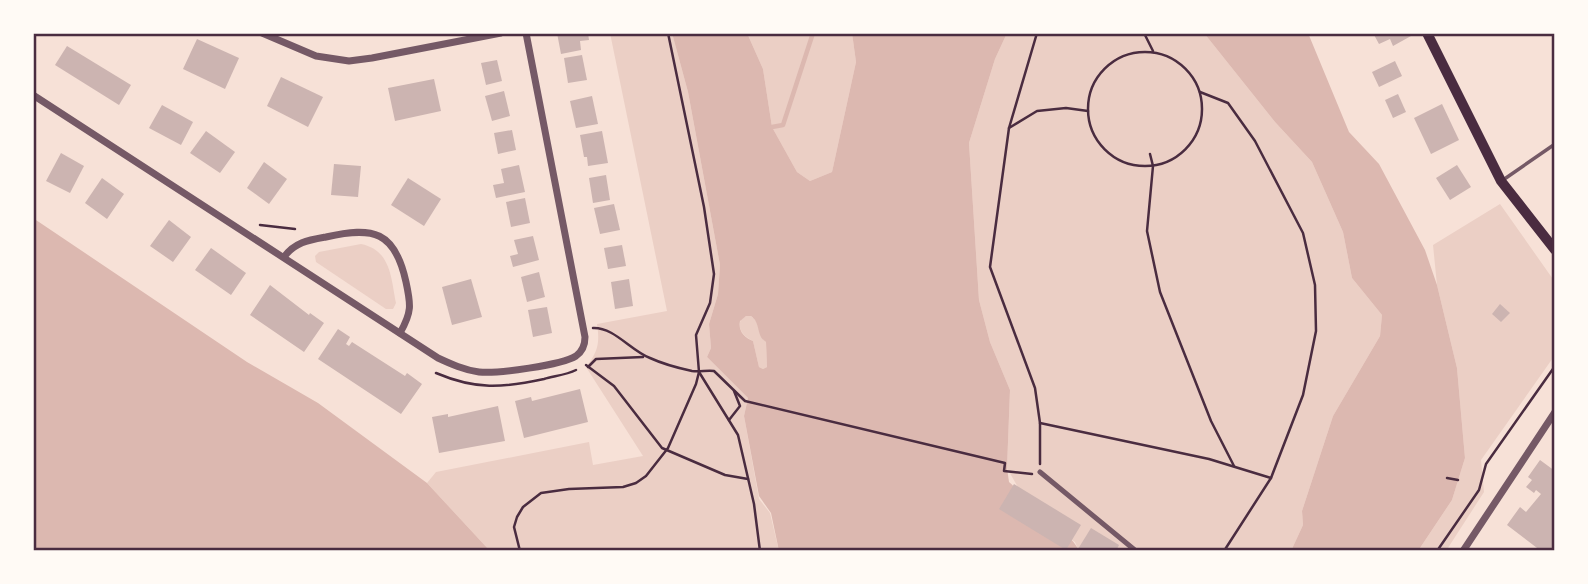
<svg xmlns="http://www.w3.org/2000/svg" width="1588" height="584" font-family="Mulish,sans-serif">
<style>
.green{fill:#ebcfc5}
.water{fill:#dcb8b0;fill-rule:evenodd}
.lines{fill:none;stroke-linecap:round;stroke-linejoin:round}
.stream{stroke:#dcb8b0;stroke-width:4.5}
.building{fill:#ccb4b1}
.path{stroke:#4a2c40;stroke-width:2.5}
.service{stroke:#755966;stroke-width:3.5}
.pedestrian{stroke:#755966;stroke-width:5}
.minor{stroke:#755966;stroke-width:7}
.secondary{stroke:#4a2c40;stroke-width:10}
.neatline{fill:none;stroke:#4a2c40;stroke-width:2.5}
</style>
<rect width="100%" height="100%" fill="#f7e1d7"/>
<g class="green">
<path d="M 610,33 L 672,33 L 688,92 L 720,265 L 718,294 L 709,324 L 711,348 L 707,357 L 748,398 L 744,416 L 759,499 L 770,513 L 779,551 L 490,551 L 427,483 L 436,472 L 589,442 L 593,465 L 643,456 L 586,367 C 598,352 600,343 597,324 L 667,311 Z"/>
<polygon points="747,33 852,33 856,62 832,172 810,181 797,172 772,127 763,69"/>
<polygon points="1007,33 1204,33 1275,122 1312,162 1343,232 1352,278 1382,315 1380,336 1333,416 1302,511 1303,525 1291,551 1079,551 1075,542 1031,510 1007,468 1010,390 990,342 979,300 969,143 995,59"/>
<polygon points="1500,204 1555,282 1555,355 1481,460 1484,492 1446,551 1418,551 1452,500 1465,458 1457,368 1437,285 1433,245"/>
<path d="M 361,244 C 391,250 391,278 396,303 L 393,309 L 386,309 L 316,262 L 315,256 L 319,252 Z"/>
<path d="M 746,316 L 751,316 C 761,323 757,335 766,342 L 767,367 L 763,369 L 759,367 L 753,341 C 743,336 737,329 741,319 Z"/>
</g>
<g class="water">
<path d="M 672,33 L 747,33 L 763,69 L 772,127 L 797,172 L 810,181 L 832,172 L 856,62 L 852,33 L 1007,33 L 995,59 L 969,143 L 979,300 L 990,342 L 1010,390 L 1007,468 L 1009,482 C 1020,491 1024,503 1033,512 C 1048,525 1071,532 1079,551 L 779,551 L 771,513 L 759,496 L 744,416 L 748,398 L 707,357 L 711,348 L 709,324 L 718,294 L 720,265 L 688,92 ZM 746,316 L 751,316 C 761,323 756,336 766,342 L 767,367 L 763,369 L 759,367 L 753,341 C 744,337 738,331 740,321 Z"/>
<polygon points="1204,33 1308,33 1349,132 1379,164 1425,250 1437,285 1457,368 1465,458 1452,500 1418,551 1291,551 1303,525 1302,511 1333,416 1380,336 1382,315 1352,278 1343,232 1312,162 1275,122"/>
<polygon points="33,218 247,362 318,403 427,483 490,551 33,551"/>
</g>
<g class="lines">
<polyline class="stream" points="772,127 783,125 813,33"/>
</g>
<g class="building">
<polygon points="557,33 588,33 589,40 580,41 581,50 561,54"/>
<polygon points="1373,33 1409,33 1411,36 1393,46 1390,39 1379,44"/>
<polygon points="197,39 239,58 225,89 183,69"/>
<polygon points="67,46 131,85 119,105 55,65"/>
<polygon points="582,55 587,80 568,83 564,58"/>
<polygon points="497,60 502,81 486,85 481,63"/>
<polygon points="1395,61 1402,76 1379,87 1372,72"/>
<polygon points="281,77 323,97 308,127 267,106"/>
<polygon points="434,79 441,111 395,121 388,88"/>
<polygon points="504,91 510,116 492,121 485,96"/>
<polygon points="1398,94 1406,112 1393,118 1385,100"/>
<polygon points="592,96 598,124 576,128 570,101"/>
<polygon points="1442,104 1459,140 1431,154 1414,118"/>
<polygon points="162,105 193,122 181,145 149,128"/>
<polygon points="512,130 516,150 498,154 494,133"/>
<polygon points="206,131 235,152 220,173 190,153"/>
<polygon points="602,131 608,163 588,166 587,157 584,157 580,135"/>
<polygon points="61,153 84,166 70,193 46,181"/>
<polygon points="264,162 287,179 269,204 247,188"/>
<polygon points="334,164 361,166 358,197 331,195"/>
<polygon points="519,165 525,192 496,198 493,185 504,183 501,169"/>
<polygon points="1457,165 1471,187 1450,200 1436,178"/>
<polygon points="606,175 610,200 593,203 589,178"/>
<polygon points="102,178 124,194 107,219 85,203"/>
<polygon points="408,178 441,199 424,226 391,205"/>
<polygon points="525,198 530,223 511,227 506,202"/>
<polygon points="614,204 620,230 600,234 594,208"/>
<polygon points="169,220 191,237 173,262 150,246"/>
<polygon points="533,236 539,260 513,267 510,256 518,254 514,240"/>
<polygon points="622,245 626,266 608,269 604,248"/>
<polygon points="211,248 246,273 231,295 195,270"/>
<polygon points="539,272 545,297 527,302 521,277"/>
<polygon points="471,279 482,317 452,325 442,287"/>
<polygon points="629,279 633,306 615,309 611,282"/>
<polygon points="270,285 309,315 310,313 324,323 304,352 250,315"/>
<polygon points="1500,304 1510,313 1501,322 1492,314"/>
<polygon points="547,307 552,333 533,337 528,310"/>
<polygon points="338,329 350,337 346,344 349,346 352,342 405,376 407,373 422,384 401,414 318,359"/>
<polygon points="580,389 588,422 524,438 515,401 531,397 532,401"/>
<polygon points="498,406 505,441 439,453 432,417 448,414 448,417"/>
<polygon points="1540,460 1555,471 1555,520 1553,523 1555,525 1555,551 1541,551 1507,525 1520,507 1526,512 1541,494 1536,490 1534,493 1526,487 1532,480 1528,477"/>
<polygon points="1014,484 1081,525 1066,550 999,509"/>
<polygon points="1091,528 1119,545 1116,551 1081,551 1078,549"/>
</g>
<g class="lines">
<g class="path">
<polyline points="1037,33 1009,128 990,267 1035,388 1040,423 1040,464"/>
<polyline points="1144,33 1153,51"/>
<circle cx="1145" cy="109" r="57"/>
<polyline points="1200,92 1228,103 1255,141 1303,233 1315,285 1316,331 1303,395 1271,478 1224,551"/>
<polyline points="1009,128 1037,111 1066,108 1088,111"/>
<polyline points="1150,154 1153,166 1147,231 1160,292 1211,421 1234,466"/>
<polyline points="260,225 295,229"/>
<path d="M 593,328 C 614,327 631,351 650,358 C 663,364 678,368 692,371 C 700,372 707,370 714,371 L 745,401 L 1005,463 L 1004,471 L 1032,474"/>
<polyline points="586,365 614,386 662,448 725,475 748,479"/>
<polyline points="588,367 596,359 643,357"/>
<polyline points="699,372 738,435 754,504 760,551"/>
<path d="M 436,373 C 476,390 502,388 544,379 C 554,376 566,375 576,370"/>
<polyline points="729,420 740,406 734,391"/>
<polyline points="1040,423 1209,459 1271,478"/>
<polyline points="1447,478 1458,480"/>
<polyline points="520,551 514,527 517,517 523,507 541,493 569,489 623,487 636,483 646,476 668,448 696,384 699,372 696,335 710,303 714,274 704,207 668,33"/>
<polyline points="1437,551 1479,490 1486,464 1555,366"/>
</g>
<polyline class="service" points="1503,180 1555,144"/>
<polyline class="pedestrian" points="1040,472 1136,551"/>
<g class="minor">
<polyline points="262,33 316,56 349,61 372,58 501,33"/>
<path d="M 33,95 L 438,358 C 451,364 464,370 479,372 C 497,374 562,365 576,356 C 583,351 585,345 585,337 L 526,33"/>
<path d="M 284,257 C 295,242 309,240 326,237 C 373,226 395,231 406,282 C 411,305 412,312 400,333"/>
<polyline points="1463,551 1555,412"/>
</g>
<polyline class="secondary" points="1427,33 1501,181 1555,250"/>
</g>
<rect width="1588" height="584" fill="none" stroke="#fffaf5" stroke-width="70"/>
<rect x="35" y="35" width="1518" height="514" class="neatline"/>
</svg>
